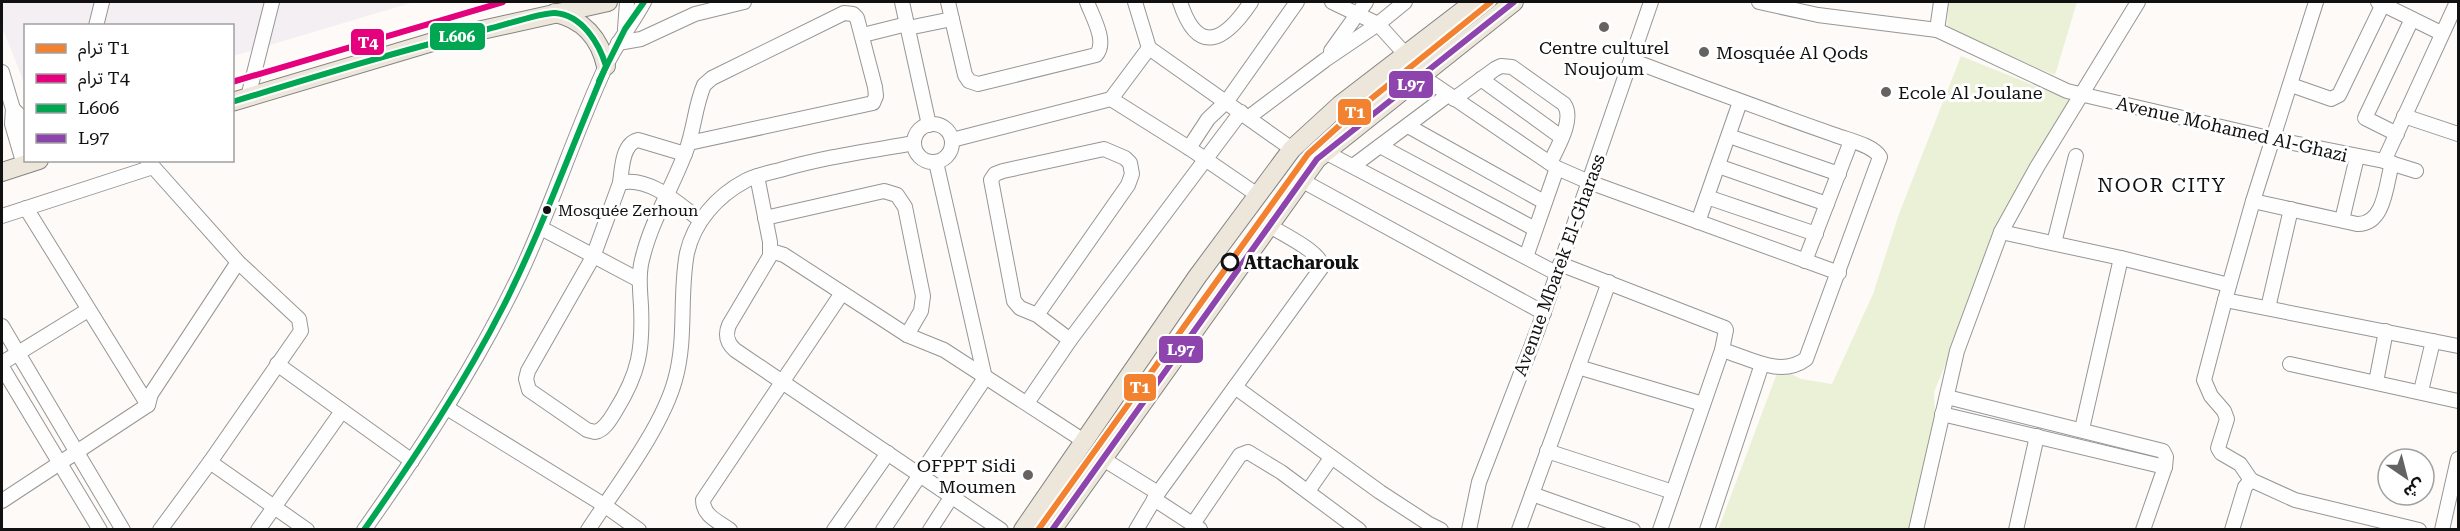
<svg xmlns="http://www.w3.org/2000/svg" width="2460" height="531" font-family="'Roboto Serif','Noto Sans Arabic',serif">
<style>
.industrial{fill:#f4eff3}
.green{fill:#ebf1d7}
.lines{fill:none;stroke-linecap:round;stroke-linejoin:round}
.minor-casing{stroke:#979695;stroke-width:16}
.major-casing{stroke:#858382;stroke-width:20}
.minor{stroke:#fffefe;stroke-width:14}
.major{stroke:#ede6db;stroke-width:18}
.bus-1-casing{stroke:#fff;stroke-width:10}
.bus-2-casing{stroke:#fff;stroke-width:10}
.bus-1{stroke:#00a651;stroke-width:6}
.bus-2{stroke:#8e44ad;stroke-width:6}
.tram-1-casing{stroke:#fff;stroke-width:10}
.tram-2-casing{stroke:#fff;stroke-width:10}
.tram-1{stroke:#f38230;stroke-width:6}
.tram-2{stroke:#e5007d;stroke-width:6}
.poi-dot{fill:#646362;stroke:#fff;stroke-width:2}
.bus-dot{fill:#111;stroke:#fff;stroke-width:2}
.stop-dot{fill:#fff;stroke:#111;stroke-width:3}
.labels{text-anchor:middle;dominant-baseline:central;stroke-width:6;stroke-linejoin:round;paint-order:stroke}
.bus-label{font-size:16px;fill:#111;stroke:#fff;text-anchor:start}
.poi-label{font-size:18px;fill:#111;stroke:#fff;text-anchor:start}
.street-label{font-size:18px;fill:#111;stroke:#fff}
.stop-label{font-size:18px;font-weight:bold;fill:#111;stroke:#fff;text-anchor:start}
.neighbourhood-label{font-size:20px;letter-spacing:1.5px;fill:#111;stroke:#fff}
.line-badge{stroke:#fff;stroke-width:2}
.badge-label{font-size:16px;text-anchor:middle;font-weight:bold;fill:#fff}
</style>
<rect width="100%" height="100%" fill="#fdfaf7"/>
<polygon class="industrial" points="2,2 414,2 233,56 232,26 26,26 25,85 2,27"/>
<g class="green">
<polygon points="1948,2 2077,2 2055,75 1947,31"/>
<polygon points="1961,56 2072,101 2002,228 1934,392 1935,414 1910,529 1718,530 1779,368 1801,379 1832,384 1873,294 1899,214"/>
</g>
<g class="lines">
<defs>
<g id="minor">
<polyline points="902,2 929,125"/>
<path d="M 948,2 L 965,75 L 969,81 L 978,84 L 1096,55 C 1108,42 1092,16 1087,2"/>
<polyline points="1135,2 1149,48 1292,149"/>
<path d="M 1180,2 C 1198,57 1225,41 1251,2"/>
<polyline points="1332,2 1378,24 1406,55"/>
<polyline points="1759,2 1818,15 1937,30 2067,91 2273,139 2384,161 2416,171"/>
<polyline points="2316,2 2253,201 2225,300 2458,346"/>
<polyline points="2378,2 2441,33"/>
<polyline points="96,26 102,2"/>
<polyline points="908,28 952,19"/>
<polyline points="625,29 627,2"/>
<polyline points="1937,30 1941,2"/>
<polyline points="863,35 907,24"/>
<polyline points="618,43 641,39 695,14 744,2"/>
<polyline points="1331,51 1366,2"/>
<path d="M 1631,60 C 1699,86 1767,111 1835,135 C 1848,140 1873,145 1880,157 L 1806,359 C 1780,378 1750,358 1722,350"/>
<polyline points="2,72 13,109 20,116 26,133"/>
<polyline points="1420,75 1557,168 1589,182 1839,273"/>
<polyline points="1481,79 1561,137"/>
<polyline points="2291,85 2331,99 2339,95 2384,2"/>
<polyline points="248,97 272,2"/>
<polyline points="1111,99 1149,48"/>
<path d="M 1454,99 L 1495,69 L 1501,66 L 1512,67 L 1564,104 C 1575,119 1557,148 1550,163"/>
<polyline points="13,109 12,124 24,165"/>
<polyline points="2404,116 2458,134"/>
<polyline points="1249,117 1325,60 1378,24 1405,2"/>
<circle cx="933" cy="143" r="19"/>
<polyline points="1408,126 1544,202"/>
<polyline points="2397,134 2365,118 2412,19"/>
<polyline points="1729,136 1839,174"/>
<polyline points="952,140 1111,99 1189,148 1259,196"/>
<path d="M 689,143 L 873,103 L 876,96 L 875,87 L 857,18 L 853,14 L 844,13 L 712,78 L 704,85 C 695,106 694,130 686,151 C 673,186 652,220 643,256 C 638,272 640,289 641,306 C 643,349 639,373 616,410 C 611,418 605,430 595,432 L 587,430 L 529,390 L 526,379 L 528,371 L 593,257 L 620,183 C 648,175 679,204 700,220"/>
<polyline points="1380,146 1535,229"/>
<polyline points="1189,148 1208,119 1227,101 1297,2"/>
<polyline points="1325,152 1556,273"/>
<polyline points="147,160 238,262 299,319 301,331 210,462 160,530"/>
<polyline points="2384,161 2457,2"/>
<polyline points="1353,166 1448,95"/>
<polyline points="1718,166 1827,204"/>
<path d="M 757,176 L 770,242 L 770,256 L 729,325 C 725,335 727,343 735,350 L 1001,530"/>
<polyline points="1301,180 1544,313"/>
<path d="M 620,183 C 622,169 622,144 638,140 L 685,154"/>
<polyline points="1707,197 1816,234"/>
<path d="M 2253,201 L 2357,224 C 2385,225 2386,184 2392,163"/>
<polyline points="26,208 148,405"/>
<polyline points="2,216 153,167"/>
<polyline points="765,218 884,191 897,195 905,207 923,296 921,311 907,335"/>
<polyline points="2342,220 2357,157"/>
<polyline points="1698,222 1740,102"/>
<polyline points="541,228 639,280"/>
<polyline points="2001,232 2121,258 2229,285"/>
<polyline points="2054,243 2076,156"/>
<polyline points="771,251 784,255 907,335 944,350 1084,441"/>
<polyline points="1526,257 1557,168"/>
<polyline points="1805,261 1851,141"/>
<polyline points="1560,264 1725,328 1726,330 1722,350 1660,530"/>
<polyline points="2225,300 2204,380 2211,396 2224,411 2227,419 2218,448 2221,453 2240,464 2251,480"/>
<polyline points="2268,308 2291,209"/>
<polyline points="1037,315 1128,185 1132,174 1130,163 1125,158 1104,149 1003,171 995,174 991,180 1014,301 1020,308 1037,315 1070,340"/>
<polyline points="2,326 123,530"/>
<polyline points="2,363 88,310"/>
<polyline points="277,364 412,461"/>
<polyline points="2290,364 2458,401"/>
<polyline points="2,367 100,530"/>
<polyline points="1578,367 1703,404"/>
<polyline points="2376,382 2386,331"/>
<polyline points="1235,387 1380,492 1429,524 1441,530"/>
<polyline points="2421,391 2433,341"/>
<polyline points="1947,397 2163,451 2166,457 2165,467 2143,530"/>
<polyline points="1027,403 1070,340 1241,112"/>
<polyline points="447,408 604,505 639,530"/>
<polyline points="1942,414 2165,467"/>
<polyline points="2082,429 2121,258"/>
<polyline points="1547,451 1673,492"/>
<polyline points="1103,459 1158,493"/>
<polyline points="210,462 307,530"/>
<polyline points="1308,491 1331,458"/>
<polyline points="1532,494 1633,530"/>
<polyline points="1154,499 1200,529"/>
<polyline points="2,501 148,405 151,394 238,262"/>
<polyline points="1193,524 1240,455 1248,452 1281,472 1359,530"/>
<polyline points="258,530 342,411"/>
<path d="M 364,530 C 422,448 477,364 520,274 C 552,206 574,135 605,68 C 616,44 632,24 644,2"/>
<path d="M 588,530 C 616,487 662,428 675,380 C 687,338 679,295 687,253 C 694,222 717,196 745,181 C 756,175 768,173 780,170 C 824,157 869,151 914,143"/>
<path d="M 730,530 C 718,521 703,516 703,500 L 842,293"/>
<polyline points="834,530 888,453"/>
<polyline points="883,530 985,378 936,162"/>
<polyline points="930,530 952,496"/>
<path d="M 1136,530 L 1158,493 L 1322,267 C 1323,253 1281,233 1268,225"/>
<polyline points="1469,530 1479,482 1538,329 1651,2"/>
<polyline points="1519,530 1609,282"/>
<polyline points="1707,530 1762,364"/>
<polyline points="1916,530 1957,351 2001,232 2037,167 2138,2"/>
<polyline points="2016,530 2037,436"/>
<polyline points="2232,530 2245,487 2251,480 2295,500 2419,530"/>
<polyline points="2442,530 2458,459"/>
</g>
<g id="major">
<path d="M 555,13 C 583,19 600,39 606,66"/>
<polyline points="232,102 446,38 608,2"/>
<polyline points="2,172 39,160"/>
<polyline points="1023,530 1197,277 1292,149 1340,105 1474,2"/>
<polyline points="1052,530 1317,159 1514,2"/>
</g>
</defs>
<use href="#minor" class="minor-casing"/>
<use href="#major" class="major-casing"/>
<use href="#minor" class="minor"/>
<use href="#major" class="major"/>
<defs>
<g id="bus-1">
<polyline points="599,81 625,29 644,2"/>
<path d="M 232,102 C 317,76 402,50 488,29 C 502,26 543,12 555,13 C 582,15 599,43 606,66 C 572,146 543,227 504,305 C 464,384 415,457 364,530"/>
</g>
<polyline id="bus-2" points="1052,530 1317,159 1514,2"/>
</defs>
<use href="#bus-1" class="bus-1-casing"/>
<use href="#bus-2" class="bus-2-casing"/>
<use href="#bus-1" class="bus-1"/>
<use href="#bus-2" class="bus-2"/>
<defs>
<polyline id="tram-1" points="1038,530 1308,154 1351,115 1491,2"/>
<polyline id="tram-2" points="232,82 503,2"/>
</defs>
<use href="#tram-1" class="tram-1-casing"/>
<use href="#tram-2" class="tram-2-casing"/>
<use href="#tram-1" class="tram-1"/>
<use href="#tram-2" class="tram-2"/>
</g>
<g class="poi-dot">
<circle cx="1604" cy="27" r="6"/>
<circle cx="1704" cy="52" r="6"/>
<circle cx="1886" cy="92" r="6"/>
<circle cx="1028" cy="475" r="6"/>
</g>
<circle class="bus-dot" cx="547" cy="210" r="5"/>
<circle class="stop-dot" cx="1230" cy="262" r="8"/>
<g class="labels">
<g class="bus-label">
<text x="558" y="210">Mosquée Zerhoun</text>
</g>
<g class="poi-label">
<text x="1604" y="47" text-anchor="middle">Centre culturel<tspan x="1604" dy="21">Noujoum</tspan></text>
<text x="1716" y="52">Mosquée Al Qods</text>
<text x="1898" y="92">Ecole Al Joulane</text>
<text x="1016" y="465" text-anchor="end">OFPPT Sidi<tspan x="1016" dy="21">Moumen</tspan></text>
</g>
<g class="street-label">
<text transform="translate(2232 129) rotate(13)">Avenue Mohamed Al-Ghazi</text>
<text transform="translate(1559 265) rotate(-70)">Avenue Mbarek El-Gharass</text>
</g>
<g class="stop-label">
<text x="1244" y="262">Attacharouk</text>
</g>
<g class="neighbourhood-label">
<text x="2162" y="185">NOOR CITY</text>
</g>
</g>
<g class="line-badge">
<rect x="429" y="22" width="57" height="29" rx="6" fill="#00a651"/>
<rect x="350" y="28" width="35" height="28" rx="6" fill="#e5007d"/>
<rect x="1388" y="70" width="46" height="29" rx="6" fill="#8e44ad"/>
<rect x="1337" y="98" width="35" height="28" rx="6" fill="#f38230"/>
<rect x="1158" y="335" width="46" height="29" rx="6" fill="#8e44ad"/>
<rect x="1123" y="373" width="34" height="29" rx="6" fill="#f38230"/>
</g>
<g class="badge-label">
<text x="457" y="42">L606</text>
<text x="368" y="48">T4</text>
<text x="1411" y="90">L97</text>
<text x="1355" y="118">T1</text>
<text x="1181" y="355">L97</text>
<text x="1140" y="393">T1</text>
</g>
<rect width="2460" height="531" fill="none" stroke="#111111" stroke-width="6"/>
<rect x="24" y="24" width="210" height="138" fill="#ffffff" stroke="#a0a0a0" stroke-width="1.5"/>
<rect x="36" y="44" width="30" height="9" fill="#f38230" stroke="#a0a0a0" stroke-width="1.5"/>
<text x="78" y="54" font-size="18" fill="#111111">ترام T1</text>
<rect x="36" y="74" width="30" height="9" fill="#e5007d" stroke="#a0a0a0" stroke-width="1.5"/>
<text x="78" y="84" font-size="18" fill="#111111">ترام T4</text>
<rect x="36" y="104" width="30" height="9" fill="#00a651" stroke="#a0a0a0" stroke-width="1.5"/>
<text x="78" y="114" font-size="18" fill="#111111">L606</text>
<rect x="36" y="134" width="30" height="9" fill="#8e44ad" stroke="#a0a0a0" stroke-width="1.5"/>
<text x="78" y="144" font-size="18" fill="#111111">L97</text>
<g transform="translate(2406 477) rotate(145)"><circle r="28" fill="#ffffff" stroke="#a0a0a0" stroke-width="1.5"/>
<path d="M0-4.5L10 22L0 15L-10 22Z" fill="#646362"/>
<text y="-9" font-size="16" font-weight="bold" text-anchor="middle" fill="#111111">ش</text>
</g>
</svg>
